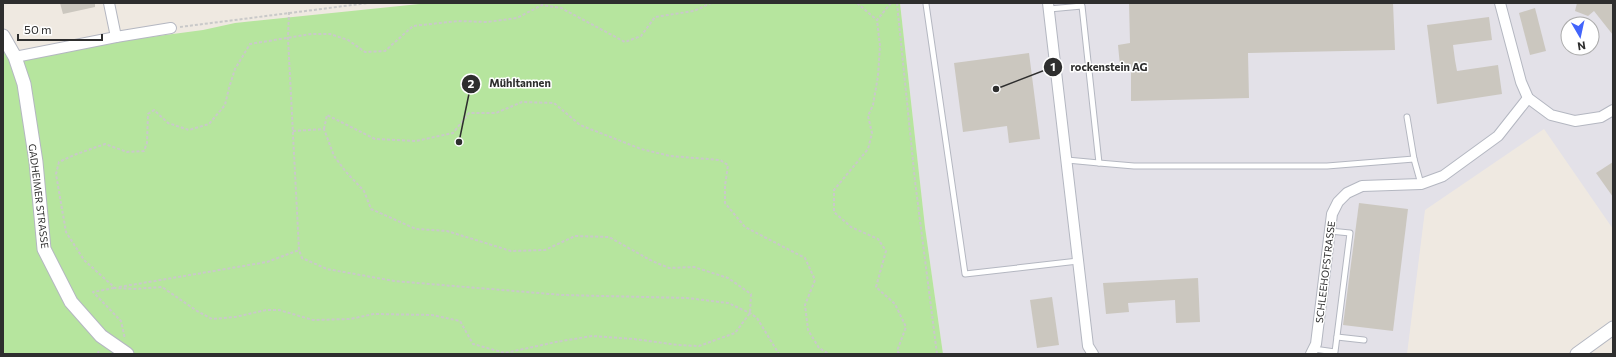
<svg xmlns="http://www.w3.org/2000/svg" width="1616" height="357" font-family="Commissioner,sans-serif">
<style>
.industrial{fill:#e3e1e8;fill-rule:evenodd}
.green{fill:#b6e59e}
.building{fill:#cbc7bf}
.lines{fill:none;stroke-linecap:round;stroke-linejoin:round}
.lane-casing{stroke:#b4b7c1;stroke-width:7}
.street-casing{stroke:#b4b7c1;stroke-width:12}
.secondary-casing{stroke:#b4b7c1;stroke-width:15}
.path{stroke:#c9c9c9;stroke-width:2;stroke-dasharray:3 2;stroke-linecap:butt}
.lane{stroke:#fff;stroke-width:5}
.street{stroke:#fff;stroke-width:10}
.secondary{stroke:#fff;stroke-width:13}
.labels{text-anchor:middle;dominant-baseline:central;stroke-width:3;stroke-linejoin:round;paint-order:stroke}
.street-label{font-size:10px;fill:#2e2e2e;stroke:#fff}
.leader{fill:none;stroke:#2e2e2e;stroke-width:1.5}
.callout-dot{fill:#2e2e2e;stroke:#fff;stroke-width:1.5}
.mark-label{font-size:12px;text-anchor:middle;font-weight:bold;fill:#fff}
.callout-label{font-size:11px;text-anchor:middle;font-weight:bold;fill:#2e2e2e;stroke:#fff;stroke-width:3;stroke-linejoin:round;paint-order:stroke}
</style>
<rect width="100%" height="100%" fill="#efe9e1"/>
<path class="industrial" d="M 900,3 L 1613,3 L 1613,229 L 1544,129 L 1425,210 L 1407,354 L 943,354 L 925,227 ZM 1568,24 L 1592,24 L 1592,48 L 1568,48 Z"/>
<polygon class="green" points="429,3 900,3 925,227 943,354 3,354 3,50 8,56 203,30 235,23"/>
<g class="building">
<polygon points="60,3 95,3 95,7 63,14"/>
<polygon points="1129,3 1393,3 1395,50 1248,53 1249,98 1131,101 1131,64 1120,66 1118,45 1130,43"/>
<polygon points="1577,3 1613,3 1613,35 1594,11 1588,16 1575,11"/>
<polygon points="1535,8 1546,51 1530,55 1519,13"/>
<polygon points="1489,17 1492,40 1453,45 1455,60 1457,71 1498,65 1502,94 1437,104 1427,25"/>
<polygon points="1029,53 1040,139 1009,143 1007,126 963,132 954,63"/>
<polygon points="1613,162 1613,197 1596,173"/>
<polygon points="1359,203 1408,209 1393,331 1343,325"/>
<polygon points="1198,278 1200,322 1176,323 1175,300 1128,303 1129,312 1106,314 1103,283"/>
<polygon points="1052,297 1059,345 1037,348 1030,300"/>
</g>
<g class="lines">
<defs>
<g id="lane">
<polyline points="926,4 965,274 1078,261"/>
<polyline points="1049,9 1082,6 1099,163 1067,160"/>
<polyline points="1407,117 1414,159 1421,184"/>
<polyline points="1099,163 1134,166 1327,166 1414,159"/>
<polyline points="1337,337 1364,340"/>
<polyline points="1314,349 1335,352 1350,233 1330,231"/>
</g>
<g id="street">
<polyline points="109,3 116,37"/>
<polyline points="1048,3 1088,346 1093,354"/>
<polyline points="1500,3 1521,82 1528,98 1551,115 1575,121 1601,117 1613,110"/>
<polyline points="15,57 116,37 171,28"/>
<polyline points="1311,354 1316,344 1332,214 1338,202 1347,193 1362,186 1421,184 1443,176 1498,136 1528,98"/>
</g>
<g id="secondary">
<polyline points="3,36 15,57 24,84 36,162 44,249 71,302 101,336 127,354"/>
<polyline points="1577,354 1613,328"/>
</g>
</defs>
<use href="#lane" class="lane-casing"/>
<use href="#street" class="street-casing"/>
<use href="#secondary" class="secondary-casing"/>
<g class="path">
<polyline points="857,3 877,20"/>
<polyline points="891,3 877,20 880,46 878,76 873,105 868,116 872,133 868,149 834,190 834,212 851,227 878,239 886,251 876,287 895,304 906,327 897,351 900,354"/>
<polyline points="897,3 915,181 937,354"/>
<polyline points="289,12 288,38 299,250 302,258 327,269 394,281 562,295 687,298 728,303 750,313 757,318 779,354"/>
<polyline points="180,27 368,3"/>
<polyline points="324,129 327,115 375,139 416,141 453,133 469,113 496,113 522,102 554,103 580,125 641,149 670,156 720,160 728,165 725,186 725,203 745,227 805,258 815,280 805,305 808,330 819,348 829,354"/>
<polyline points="293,131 324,129 334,156 346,172 364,191 371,209 416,229 447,231 511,251 545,250 575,236 609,237 652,261 669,268 694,267 728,278 751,294 750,313 735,333 699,346 678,345 634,339 592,336 556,342 505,353 473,344 460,321 432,315 374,314 350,319 313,320 279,310 266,310 235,317 212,319 197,311 162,287 134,289 115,288 84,260 66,232 56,174 59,162 74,155 105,144 127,152 144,151 147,143 148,114 154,110 168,123 189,130 209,124 225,105 229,88 235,69 250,44 311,34 330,34 348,40 365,52 385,51 413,26 458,21 487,22 517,18 542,5 561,8 625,42 641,36 655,17 694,11 711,3"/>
<polyline points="119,287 267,262 299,250"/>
<polyline points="114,288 93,292 121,321 125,339"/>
<polyline points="98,354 99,349"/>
</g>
<use href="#lane" class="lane"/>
<use href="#street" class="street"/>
<use href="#secondary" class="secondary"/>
</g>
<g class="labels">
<g class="street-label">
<text transform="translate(39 196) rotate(83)">GADHEIMER STRASSE</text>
<text transform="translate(1325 272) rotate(-83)">SCHLEEHOFSTRASSE</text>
</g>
</g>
<path class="leader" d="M996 89L1053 67M459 142L471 84"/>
<g class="callout-dot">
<circle cx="996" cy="89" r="4"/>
<circle cx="459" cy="142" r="4"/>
<circle cx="1053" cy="67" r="10"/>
<circle cx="471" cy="84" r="10"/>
</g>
<g class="mark-label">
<text x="1053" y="71">1</text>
<text x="471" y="88">2</text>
</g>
<g class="callout-label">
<text x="1109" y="71">rockenstein AG</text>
<text x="520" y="87">Mühltannen</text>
</g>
<rect width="1616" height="357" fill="none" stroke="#2e2e2e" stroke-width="8"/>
<g transform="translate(1580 36) rotate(171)"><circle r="19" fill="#ffffff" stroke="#ababab"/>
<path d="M0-3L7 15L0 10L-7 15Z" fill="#4264fb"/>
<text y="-6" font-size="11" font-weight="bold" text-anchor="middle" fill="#2e2e2e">N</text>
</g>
<path d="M18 34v6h84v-6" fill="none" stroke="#2e2e2e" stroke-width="2"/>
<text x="24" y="34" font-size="12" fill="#2e2e2e" stroke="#ffffff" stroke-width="3" paint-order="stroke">50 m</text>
</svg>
